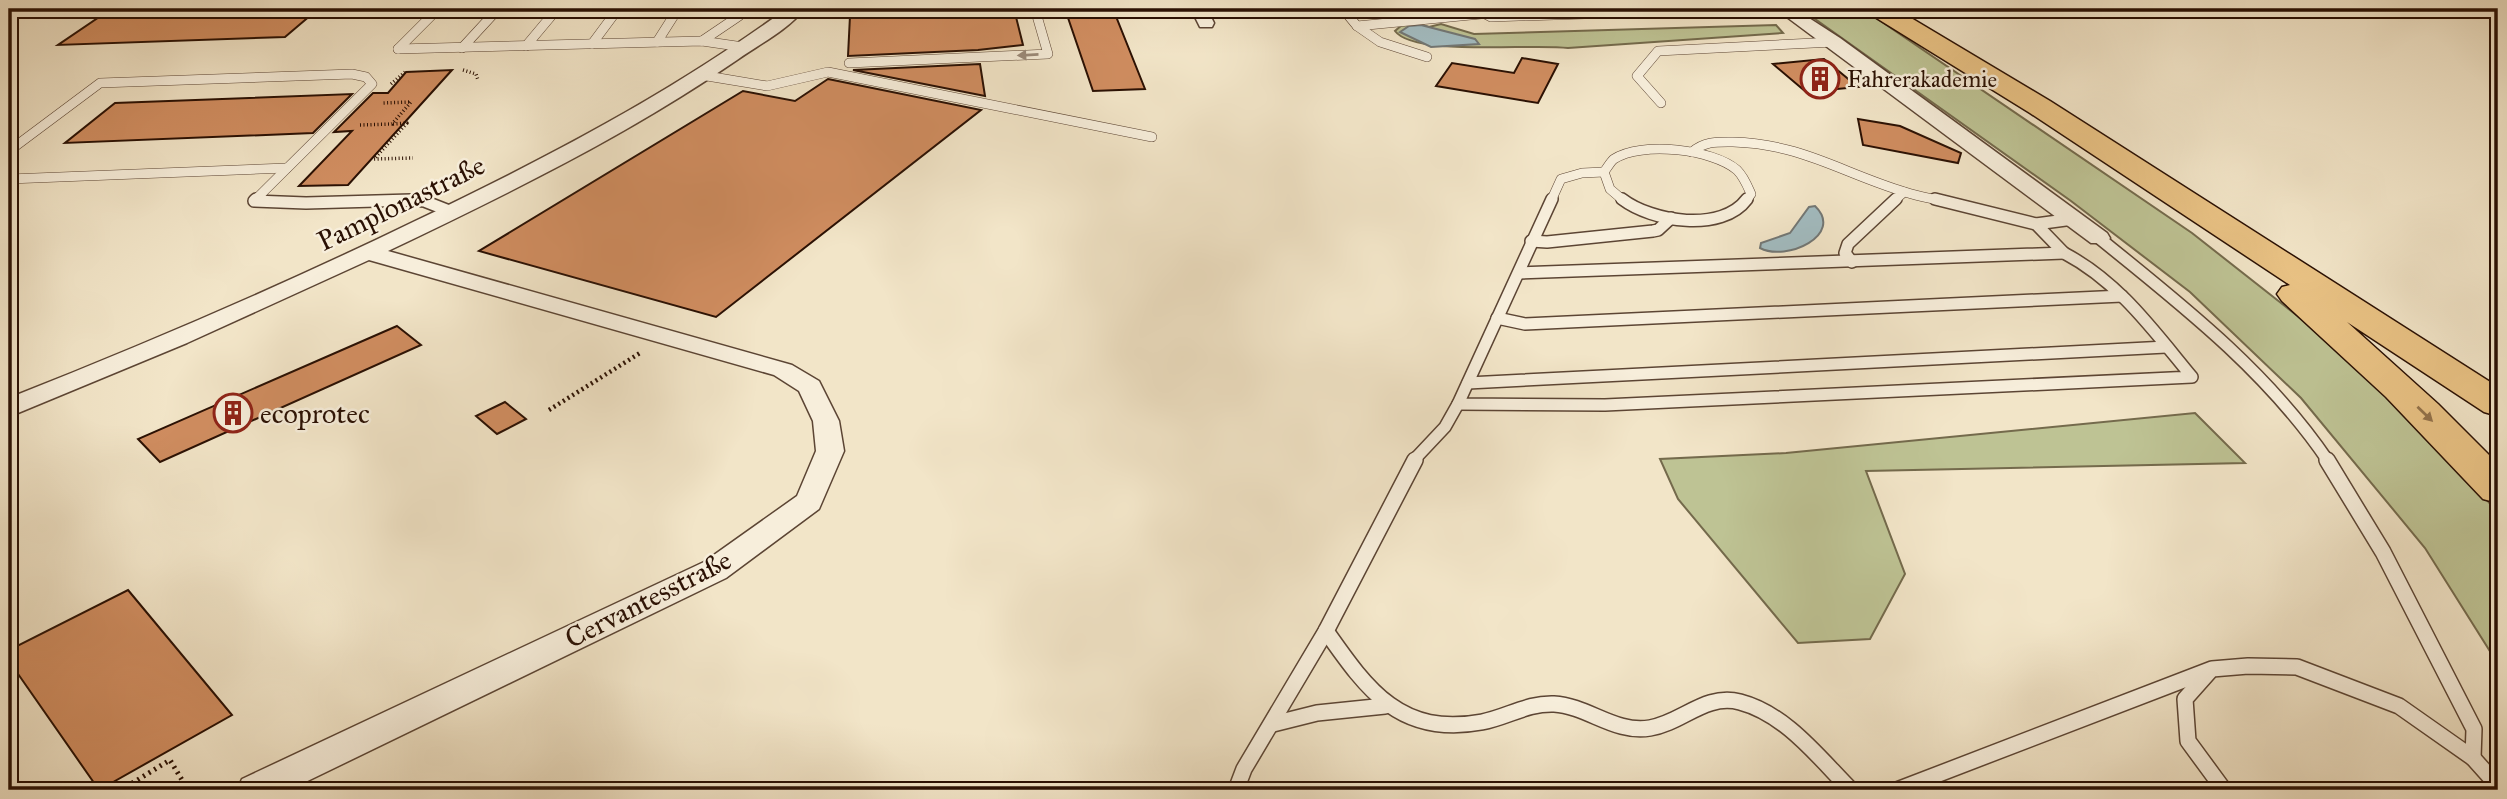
<svg xmlns="http://www.w3.org/2000/svg" width="2507" height="799" font-family="'IM FELL Great Primer',serif">
<style>
.green{fill:#bec394;stroke:#746a4c;stroke-width:2}
.water{fill:#a2bcc1;stroke:#727775;stroke-width:2}
.building{fill:#d08d60;stroke:#2a1003;stroke-width:2}
.lines{fill:none;stroke-linecap:round;stroke-linejoin:round}
.service-far2-casing{stroke:#5c4534;stroke-width:10}
.service-far1-casing{stroke:#5c4534;stroke-width:14}
.service-casing{stroke:#5c4534;stroke-width:18}
.minor-casing{stroke:#5c4534;stroke-width:3}
.motorway-casing{stroke:#2a1003;stroke-width:3}
.path-far2{stroke:#2a1003;stroke-width:3.5;stroke-dasharray:1 2.5;stroke-linecap:butt}
.path-far1{stroke:#2a1003;stroke-width:4.5;stroke-dasharray:2 3.5;stroke-linecap:butt}
.path{stroke:#2a1003;stroke-width:5;stroke-dasharray:2 4.5;stroke-linecap:butt}
.service-far2{stroke:#f7eedb;stroke-width:9}
.service-far1{stroke:#f7eedb;stroke-width:11}
.service{stroke:#f7eedb;stroke-width:15}
.minor{fill:#f7eedb;fill-rule:evenodd}
.motorway{fill:#e9c284;fill-rule:evenodd}
.oneway{fill:#9b8a7a}
.oneway2{fill:#93724a}
.labels{text-anchor:middle;dominant-baseline:central;stroke-width:5;stroke-linejoin:round;paint-order:stroke}
.far-poi-label{font-size:23px;fill:#2a1003;stroke:#f7eedb;text-anchor:start}
.street-label{font-size:28px;fill:#2a1003;stroke:#f7eedb}
.poi-label{font-size:28px;fill:#2a1003;stroke:#f7eedb;text-anchor:start}
</style>
<rect width="100%" height="100%" fill="#f2e5c8"/>
<filter id="stains"><feTurbulence type="fractalNoise" baseFrequency=".00286" numOctaves="4"/><feColorMatrix values="0 0 0 0 .2 0 0 0 0 .09 0 0 0 0 .02 0 0 0 .5 -.17"/></filter>
<radialGradient id="worn" r=".72"><stop offset=".6" stop-color="#630" stop-opacity="0"/><stop offset="1" stop-color="#630" stop-opacity=".3"/></radialGradient>
<g class="green">
<polygon points="1801,9 1863,9 2192,233 2328,340 2443,449 2498,513 2498,664 2425,548 2301,398 2190,292 2071,201"/>
<path d="M 1415,23 L 1429,27 L 1441,24 L 1474,34 L 1776,25 L 1783,33 L 1568,48 C 1533,43 1414,57 1395,31 L 1402,25 Z"/>
<polygon points="2195,413 2245,463 1866,471 1905,574 1870,639 1798,643 1678,499 1660,459 1786,453"/>
</g>
<g class="water">
<polygon points="1421,25 1475,39 1479,44 1431,47 1400,32 1409,26"/>
<path d="M 1815,206 C 1845,235 1786,262 1760,248 L 1761,243 L 1790,233 L 1809,207 Z"/>
</g>
<g class="building">
<polygon points="111,9 318,9 285,37 58,45"/>
<polygon points="858,9 1014,9 1023,45 978,50 848,56 850,16"/>
<polygon points="1065,9 1113,9 1145,89 1093,91"/>
<polygon points="1522,58 1558,64 1538,103 1436,86 1452,63 1514,73"/>
<polygon points="1824,59 1858,87 1806,92 1773,64"/>
<polygon points="980,64 985,96 853,70"/>
<polygon points="452,70 348,185 299,186 352,131 334,132 373,93 388,93 406,72"/>
<polygon points="828,79 981,110 716,317 479,251 743,91 795,101"/>
<polygon points="352,94 313,133 65,143 115,103"/>
<polygon points="1858,119 1900,126 1961,153 1958,163 1863,145"/>
<polygon points="397,326 421,345 160,462 138,439"/>
<polygon points="505,402 526,419 497,434 476,416"/>
<polygon points="128,590 232,715 99,790 9,661 9,650"/>
</g>
<g class="lines">
<defs>
<g id="service-far2">
<polyline points="1343,9 1357,26 1481,14"/>
<polyline points="1476,9 1491,17 1736,9"/>
<polyline points="1357,26 1380,42 1427,57"/>
<polyline points="702,41 739,16 743,9"/>
<polyline points="657,42 678,9"/>
<polyline points="592,44 618,9"/>
<polyline points="526,46 557,9"/>
<polyline points="462,48 498,9"/>
<polyline points="398,49 702,41 743,47"/>
<polyline points="398,49 438,9"/>
<polyline points="849,63 1048,54 1035,9"/>
<polyline points="701,75 767,86 828,72 1152,137"/>
<polyline points="1661,103 1637,76 1658,51 1834,42"/>
<polyline points="9,151 100,83 352,74 366,77 372,84 254,201 258,201"/>
<path d="M 1692,152 C 1705,141 1717,142 1733,142 C 1802,144 1842,173 1905,192 C 1917,196 1929,198 1942,201"/>
<polyline points="9,179 287,168"/>
<polyline points="371,201 424,201"/>
<polyline points="1551,201 1561,179 1582,173 1604,172"/>
<path d="M 1624,201 L 1610,189 L 1604,172 C 1607,168 1611,161 1614,159 C 1641,141 1713,149 1737,170 C 1744,177 1747,185 1751,194 L 1746,201"/>
<polyline points="1894,201 1904,192"/>
</g>
<g id="service-far1">
<polyline points="256,199 254,201 306,203 411,200 424,201 452,212"/>
<path d="M 1552,199 L 1458,404 L 1605,405 L 2192,377 C 2153,330 2119,282 2064,253"/>
<path d="M 1622,199 C 1652,222 1722,233 1747,199"/>
<polyline points="1935,199 2036,224 2073,219"/>
<path d="M 2099,238 C 2182,305 2268,372 2328,461"/>
<polyline points="1531,241 1547,242 1653,231 1658,230 1671,218"/>
<polyline points="1852,262 1845,253 1848,244 1896,199"/>
<polyline points="1519,273 2064,253 2036,224"/>
<polyline points="1497,318 1525,324 2122,296"/>
<polyline points="1468,383 2166,347"/>
<polyline points="1413,461 1445,427 1458,404"/>
</g>
<g id="service">
<polyline points="2327,460 2383,552 2474,729 2473,758"/>
<path d="M 1326,631 C 1368,691 1401,737 1482,722 C 1508,717 1527,703 1554,704 C 1588,706 1615,734 1650,728 C 1682,723 1705,693 1740,702 C 1786,714 1819,758 1851,790"/>
<polyline points="2209,672 2185,699 2188,741 2224,790"/>
<polyline points="1273,724 1317,713 1385,706"/>
<polyline points="1236,790 1244,769 1326,631 1415,460"/>
<polyline points="1897,790 2212,669 2248,666 2297,667 2399,706 2473,758 2498,786"/>
</g>
<g id="minor">
<path d="M 786,9 L 804,9 C 788,30 758,45 737,60 C 628,135 507,194 388,251 L 792,365 L 819,381 L 839,421 L 844,451 L 819,509 L 726,578 L 289,790 L 237,790 L 242,779 L 704,562 L 797,496 L 816,451 L 813,421 L 799,391 L 774,375 L 369,260 L 187,343 L 18,413 L 9,415 L 9,398 C 146,344 281,286 413,222 C 543,160 670,94 786,9 Z"/>
<polygon points="1191,9 1207,9 1214,23 1212,27 1200,27"/>
<polygon points="1776,9 1795,9 1840,38 2107,233 2110,238 2107,243 2091,243"/>
</g>
<polygon id="motorway" points="1867,9 1896,9 2050,101 2498,387 2498,416 2484,412 2347,322 2438,404 2498,464 2498,503 2483,499 2386,397 2282,301 2277,294 2282,287 2290,285 2030,113 1870,14"/>
</defs>
<use href="#service-far2" class="service-far2-casing"/>
<use href="#service-far1" class="service-far1-casing"/>
<use href="#service" class="service-casing"/>
<use href="#minor" class="minor-casing"/>
<use href="#motorway" class="motorway-casing"/>
<g class="path-far2">
<polyline points="463,70 476,74 478,80"/>
<polyline points="391,84 405,72"/>
<polyline points="393,124 407,123 374,159 413,158"/>
<polyline points="360,125 392,124 411,102 382,103"/>
</g>
<polyline class="path-far1" points="549,410 640,353"/>
<polyline class="path" points="121,790 170,760 188,790"/>
<use href="#service-far2" class="service-far2"/>
<use href="#service-far1" class="service-far1"/>
<use href="#service" class="service"/>
<use href="#minor" class="minor"/>
<use href="#motorway" class="motorway"/>
</g>
<defs><path id="oneway-solid" d="M-6-.8H1V-3.2L6.5 0L1 3.2V.8H-6Z" transform="scale(1.75)"/></defs>
<use class="oneway" href="#oneway-solid" transform="translate(1028 55) rotate(177)"/>
<use class="oneway2" href="#oneway-solid" transform="translate(2425 414) rotate(44)"/>
<defs>
<symbol id="building-ring" viewBox="-11 -11 22 22"><circle r="9.5" fill="#f7eedb" stroke="#8f2418" stroke-width="1.5"/><path d="M-4-6H4V6H1V3H-1V6H-4ZM-2.5-4.3h1.7v1.8h-1.7ZM.8-4.3h1.7v1.8H.8ZM-2.5-1h1.7V.8h-1.7ZM.8-1h1.7V.8H.8Z" fill="#8f2418"/></symbol>
</defs>
<g fill-rule="evenodd">
<use href="#building-ring" x="1798" y="57" width="44" height="44"/>
<use href="#building-ring" x="211" y="391" width="44" height="44"/>
</g>
<g class="labels">
<g class="far-poi-label">
<text x="1847" y="79">Fahrerakademie</text>
</g>
<g class="street-label">
<text transform="translate(401 203) rotate(-26)">Pamplonastraße</text>
<text transform="translate(648 599) rotate(-27)">Cervantesstraße</text>
</g>
<g class="poi-label">
<text x="260" y="413">ecoprotec</text>
</g>
</g>
<rect width="2507" height="799" fill="none" stroke="#f2e5c8" stroke-width="35"/>
<rect x="10" y="10" width="2486" height="778" fill="none" stroke="#2a1003" stroke-width="3.5"/>
<rect x="18" y="18" width="2472" height="764" fill="none" stroke="#2a1003" stroke-width="2"/>
<rect width="100%" height="100%" filter="url(#stains)"/>
<rect width="100%" height="100%" fill="url(#worn)"/>
</svg>
